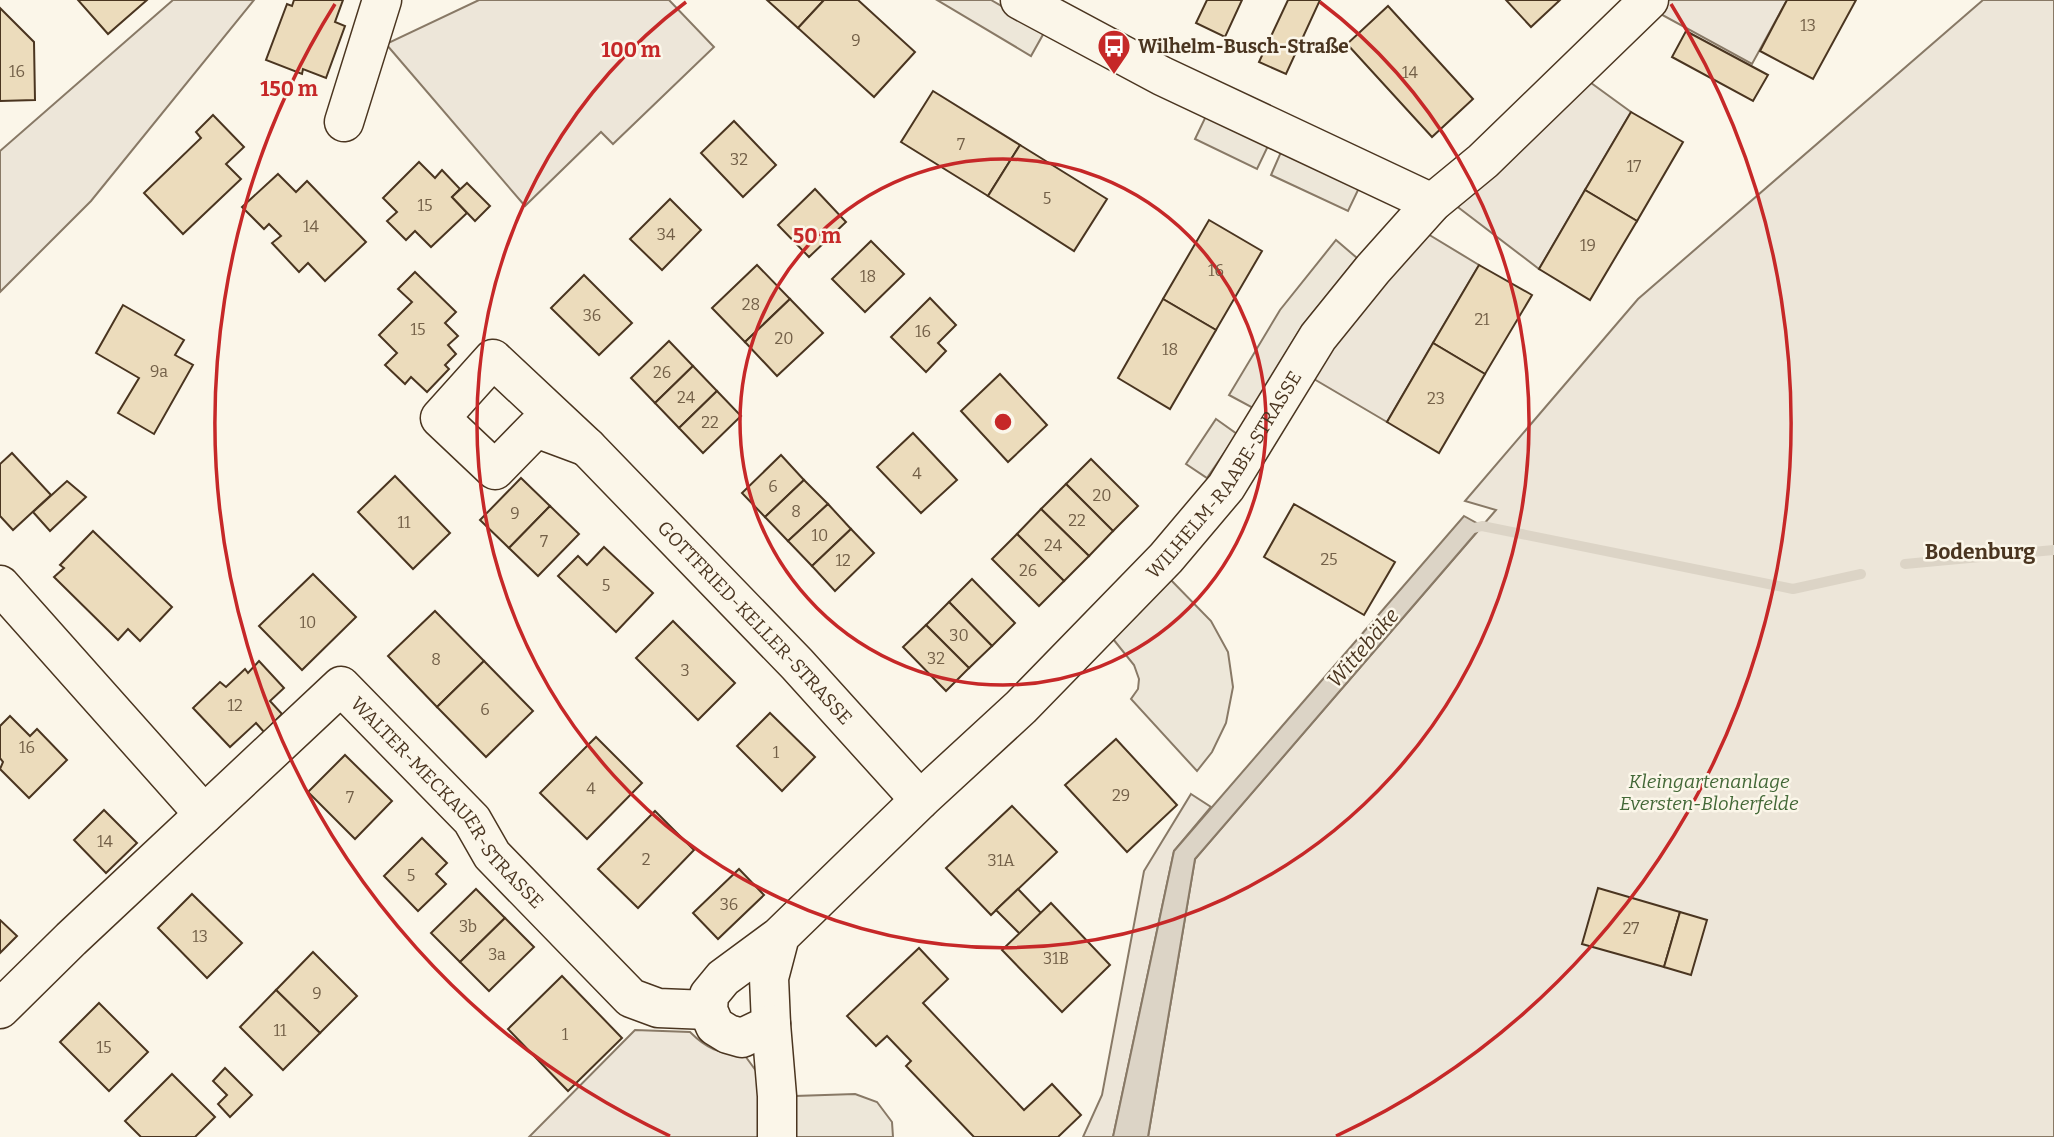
<svg xmlns="http://www.w3.org/2000/svg" width="2054" height="1137" font-family="Bitter,serif">
<style>
.green{fill:#ede6d9;stroke:#887966;stroke-width:2}
.parking{fill:#ede7d9;stroke:#887966;stroke-width:2}
.water{fill:#dcd4c6;stroke:#887966;stroke-width:2}
.lines{fill:none;stroke-linecap:round;stroke-linejoin:round}
.stream{stroke:#dcd4c6;stroke-width:10}
.building{fill:#ecdcbc;stroke:#4a3520;stroke-width:2}
.minor-casing{stroke:#4a3520;stroke-width:41}
.minor{stroke:#fbf6e9;stroke-width:38}
.ring{fill:none;stroke:#c62828;stroke-width:3.5}
.labels{text-anchor:middle;dominant-baseline:central;stroke-width:5;stroke-linejoin:round;paint-order:stroke}
.number-label{font-size:16px;fill:#725f47}
.poi-label{font-size:19px;font-weight:bold;fill:#4a3520;stroke:#fbf6e9;text-anchor:start}
.street-label{font-size:19px;fill:#4a3520;stroke:#fbf6e9}
.park-label{font-size:19px;font-style:italic;fill:#436837;stroke:#fbf6e9}
.neighbourhood-label{font-size:21px;font-weight:bold;fill:#4a3520;stroke:#fbf6e9}
.water-label{font-size:21px;font-style:italic;fill:#4a3520;stroke:#fbf6e9}
.centre{fill:#c62828;stroke:#fbf6e9;stroke-width:3.5}
.ring-label{font-size:21px;text-anchor:middle;font-weight:bold;fill:#c62828;stroke:#fbf6e9;stroke-width:5;stroke-linejoin:round;paint-order:stroke}
</style>
<rect width="100%" height="100%" fill="#fbf6e9"/>
<g class="green">
<polygon points="173,0 254,0 91,201 0,292 0,151"/>
<polygon points="479,0 669,0 714,47 613,144 601,132 525,206 386,44"/>
<polygon points="1649,0 1787,0 1752,64 1644,5"/>
<polygon points="1983,0 2054,0 2054,1137 1148,1137 1195,859 1496,510 1465,501 1638,299"/>
<polygon points="1576,72 1631,112 1539,269 1442,195"/>
<polygon points="1413,225 1479,265 1387,422 1297,369"/>
<polygon points="1191,794 1211,807 1174,851 1113,1137 1083,1137 1102,1095 1144,871"/>
<path d="M 635,1030 L 690,1032 C 706,1048 720,1055 743,1053 L 759,1075 L 759,1137 L 529,1137 Z"/>
</g>
<g class="parking">
<polygon points="937,0 991,0 1045,31 1031,56"/>
<polygon points="1206,116 1268,146 1257,169 1195,139"/>
<polygon points="1281,152 1359,188 1348,211 1271,175"/>
<polygon points="1336,240 1357,258 1302,326 1253,408 1229,395 1280,310"/>
<polygon points="1216,419 1237,434 1207,478 1186,464"/>
<polygon points="1167,576 1211,621 1228,652 1233,687 1226,723 1212,752 1197,771 1131,699 1138,689 1139,679 1134,665 1109,634"/>
<polygon points="855,1094 877,1102 892,1122 893,1137 796,1137 795,1096"/>
</g>
<polygon class="water" points="1464,516 1482,526 1195,859 1148,1137 1113,1137 1174,851"/>
<g class="lines">
<g class="stream">
<polyline points="1470,529 1482,526 1793,589 1861,574"/>
<polyline points="1905,564 2054,550"/>
</g>
</g>
<g class="building">
<polygon points="78,0 147,0 108,34"/>
<polygon points="294,0 343,0 335,22 345,26 326,78 303,69 302,74 266,60 287,4 292,6"/>
<polygon points="767,0 824,0 798,28"/>
<polygon points="824,0 858,0 915,52 874,97 798,28"/>
<polygon points="1207,0 1242,0 1225,37 1196,23"/>
<polygon points="1288,0 1320,0 1286,74 1259,62"/>
<polygon points="1506,0 1560,0 1531,27"/>
<polygon points="1787,0 1856,0 1813,79 1760,51"/>
<polygon points="1388,6 1473,99 1432,137 1347,44"/>
<polygon points="0,8 34,42 35,100 0,101"/>
<polygon points="1686,31 1768,75 1753,101 1672,57"/>
<polygon points="933,91 1020,145 988,196 901,142"/>
<polygon points="1631,112 1683,142 1637,221 1585,190"/>
<polygon points="213,115 244,147 226,164 241,179 183,234 144,193 201,138 196,132"/>
<polygon points="734,121 776,165 743,197 701,153"/>
<polygon points="1020,145 1107,199 1074,251 988,196"/>
<polygon points="419,162 435,178 442,170 460,189 452,197 467,213 431,247 415,231 406,240 387,221 397,212 383,198"/>
<polygon points="278,174 296,192 307,181 366,242 325,281 308,263 299,272 272,243 281,236 269,224 264,229 242,207"/>
<polygon points="467,183 490,206 475,221 452,197"/>
<polygon points="815,189 846,222 809,257 778,225"/>
<polygon points="1585,190 1637,221 1590,300 1539,269"/>
<polygon points="670,199 701,230 662,270 630,239"/>
<polygon points="1209,220 1262,251 1216,330 1163,299"/>
<polygon points="871,241 904,274 865,312 832,279"/>
<polygon points="757,265 790,299 745,342 712,308"/>
<polygon points="1479,265 1532,295 1485,374 1433,343"/>
<polygon points="415,272 456,312 445,323 458,336 448,345 456,354 445,365 449,369 427,392 411,377 405,384 385,365 397,353 379,335 412,302 398,289"/>
<polygon points="584,275 632,323 599,355 551,308"/>
<polygon points="930,298 956,325 938,343 946,351 926,372 891,337"/>
<polygon points="790,299 823,333 777,376 745,342"/>
<polygon points="1163,299 1216,330 1170,409 1118,378"/>
<polygon points="123,305 184,340 175,355 193,365 154,434 118,413 139,378 96,353"/>
<polygon points="669,341 693,366 655,403 631,378"/>
<polygon points="1433,343 1485,374 1439,453 1387,422"/>
<polygon points="693,366 717,391 679,428 655,403"/>
<polygon points="1000,374 1047,425 1008,462 961,411"/>
<polygon points="717,391 741,416 703,453 679,428"/>
<polygon points="913,433 957,480 921,513 877,467"/>
<polygon points="12,453 51,495 13,530 0,516 0,464"/>
<polygon points="781,455 804,480 765,517 742,493"/>
<polygon points="1091,459 1138,506 1113,531 1066,484"/>
<polygon points="395,476 450,533 413,569 358,512"/>
<polygon points="521,478 550,506 509,548 480,520"/>
<polygon points="804,480 828,504 788,541 765,517"/>
<polygon points="67,481 86,497 50,531 33,512"/>
<polygon points="1066,484 1113,531 1089,556 1041,509"/>
<polygon points="828,504 851,529 812,566 788,541"/>
<polygon points="1294,504 1395,562 1364,615 1264,557"/>
<polygon points="550,506 579,534 538,576 509,548"/>
<polygon points="1041,509 1089,556 1064,581 1017,534"/>
<polygon points="851,529 874,553 835,591 812,566"/>
<polygon points="93,531 172,607 140,641 128,629 118,640 54,577 64,568 60,565"/>
<polygon points="1017,534 1064,581 1039,606 992,559"/>
<polygon points="604,547 653,593 616,632 558,576 578,556 587,565"/>
<polygon points="313,574 356,617 302,670 259,626"/>
<polygon points="972,579 1015,623 992,646 949,602"/>
<polygon points="949,602 992,646 969,668 926,625"/>
<polygon points="435,611 484,661 437,707 388,656"/>
<polygon points="673,621 735,683 698,720 636,658"/>
<polygon points="926,625 969,668 946,691 903,647"/>
<polygon points="259,661 284,688 270,701 282,714 264,732 256,723 230,747 193,708 220,682 226,687 245,669 248,673"/>
<polygon points="484,661 533,711 486,757 437,707"/>
<polygon points="770,713 815,757 782,791 737,746"/>
<polygon points="10,716 30,736 37,729 67,760 29,798 0,769 3,762 0,758 0,726"/>
<polygon points="596,737 642,783 587,839 540,793"/>
<polygon points="1116,739 1177,805 1127,852 1065,785"/>
<polygon points="345,755 392,801 355,839 308,792"/>
<polygon points="1012,806 1057,852 991,915 946,868"/>
<polygon points="104,810 137,843 106,873 74,840"/>
<polygon points="655,811 694,850 638,908 598,869"/>
<polygon points="422,838 447,863 436,874 446,884 418,911 384,876"/>
<polygon points="739,869 764,895 718,939 693,913"/>
<polygon points="1598,888 1680,912 1664,967 1582,944"/>
<polygon points="476,889 505,918 460,962 431,933"/>
<polygon points="1018,889 1041,913 1020,934 996,910"/>
<polygon points="192,894 242,943 207,978 158,928"/>
<polygon points="1051,903 1110,965 1062,1012 1002,950"/>
<polygon points="1680,912 1707,920 1691,975 1664,967"/>
<polygon points="505,918 534,947 489,991 460,962"/>
<polygon points="0,920 17,936 0,953"/>
<polygon points="919,948 948,979 923,1003 1024,1110 1052,1084 1081,1115 1058,1137 974,1137 906,1066 911,1061 887,1036 876,1046 847,1016"/>
<polygon points="313,952 357,996 320,1033 276,990"/>
<polygon points="562,976 622,1038 568,1091 508,1029"/>
<polygon points="276,990 320,1033 283,1070 240,1027"/>
<polygon points="99,1003 148,1052 109,1091 60,1042"/>
<polygon points="225,1068 252,1095 230,1117 218,1104 227,1095 213,1081"/>
<polygon points="172,1074 215,1117 195,1137 141,1137 125,1121"/>
</g>
<g class="lines">
<defs>
<g id="minor">
<polyline points="1020,0 1162,76 1432,203"/>
<polyline points="344,122 382,0"/>
<polygon points="493,359 587,447 536,428 495,470 440,418"/>
<path id="s1" d="M 587,447 L 797,664 L 920,800"/>
<polyline points="0,585 204,814"/>
<path id="s2" d="M 780,936 L 769,978 L 771,1024 L 742,1038 L 728,1034 L 715,1026 L 708,1010 L 709,995 L 723,978 L 780,936 L 920,800 L 1021,707 L 1166,558 L 1226,487 L 1318,337 L 1373,269 L 1432,203 L 1483,161 L 1649,0"/>
<path id="s3" d="M 0,1009 L 71,939 L 341,686 L 472,820 L 492,855 L 631,998 L 658,1008 L 708,1010"/>
<polyline points="771,1024 777,1096 777,1137"/>
</g>
</defs>
<use href="#minor" class="minor-casing"/>
<use href="#minor" class="minor"/>
</g>
<g class="ring">
<circle cx="1003" cy="422" r="263"/>
<path d="M1320 2A526 526 0 1 1 686 2"/>
<path d="M670 1136A788 788 0 0 1 335 4M1671 4A788 788 0 0 1 1336 1136"/>
</g>
<defs>
<symbol id="bus-pin" viewBox="-11 -11 22 30"><path d="M0 17L-7.5 6A9.5 9.5 0 1 1 7.5 6Z" fill="#c62828" stroke="#fbf6e9"/><path d="M-5-6H5V4H4V6H2V4H-2V6H-4V4H-5ZM-3.5-4V0h7V-4ZM-3.5 1.2v1.5H-2V1.2ZM2 1.2v1.5H3.5V1.2Z" fill="#fff"/></symbol>
</defs>
<g fill-rule="evenodd">
<use href="#bus-pin" x="1095" y="27" width="38" height="52"/>
</g>
<g class="labels">
<g class="number-label">
<text x="1808" y="25">13</text>
<text x="856" y="40">9</text>
<text x="17" y="71">16</text>
<text x="1410" y="72">14</text>
<text x="961" y="144">7</text>
<text x="739" y="159">32</text>
<text x="1634" y="166">17</text>
<text x="1047" y="198">5</text>
<text x="425" y="205">15</text>
<text x="311" y="226">14</text>
<text x="666" y="234">34</text>
<text x="1588" y="245">19</text>
<text x="1216" y="270">16</text>
<text x="868" y="276">18</text>
<text x="751" y="304">28</text>
<text x="592" y="315">36</text>
<text x="1482" y="319">21</text>
<text x="418" y="329">15</text>
<text x="923" y="331">16</text>
<text x="784" y="338">20</text>
<text x="1170" y="349">18</text>
<text x="159" y="371">9a</text>
<text x="662" y="372">26</text>
<text x="686" y="397">24</text>
<text x="1436" y="398">23</text>
<text x="710" y="422">22</text>
<text x="917" y="473">4</text>
<text x="773" y="486">6</text>
<text x="1102" y="495">20</text>
<text x="796" y="511">8</text>
<text x="515" y="513">9</text>
<text x="1077" y="520">22</text>
<text x="404" y="522">11</text>
<text x="820" y="535">10</text>
<text x="544" y="541">7</text>
<text x="1053" y="545">24</text>
<text x="1329" y="559">25</text>
<text x="843" y="560">12</text>
<text x="1028" y="570">26</text>
<text x="606" y="585">5</text>
<text x="308" y="622">10</text>
<text x="959" y="635">30</text>
<text x="936" y="658">32</text>
<text x="436" y="659">8</text>
<text x="685" y="670">3</text>
<text x="235" y="705">12</text>
<text x="485" y="709">6</text>
<text x="27" y="747">16</text>
<text x="776" y="752">1</text>
<text x="591" y="788">4</text>
<text x="1121" y="795">29</text>
<text x="350" y="797">7</text>
<text x="105" y="841">14</text>
<text x="646" y="859">2</text>
<text x="1001" y="860">31A</text>
<text x="411" y="875">5</text>
<text x="729" y="904">36</text>
<text x="468" y="926">3b</text>
<text x="1631" y="928">27</text>
<text x="200" y="936">13</text>
<text x="497" y="954">3a</text>
<text x="1056" y="958">31B</text>
<text x="317" y="993">9</text>
<text x="280" y="1030">11</text>
<text x="565" y="1034">1</text>
<text x="104" y="1047">15</text>
</g>
<g class="poi-label">
<text x="1138" y="46">Wilhelm-Busch-Straße</text>
</g>
<g class="street-label">
<text stroke="none"><textPath href="#s2" startOffset="919">WILHELM-RAABE-STRASSE</textPath></text>
<text stroke="none"><textPath href="#s1" startOffset="243">GOTTFRIED-KELLER-STRASSE</textPath></text>
<text stroke="none"><textPath href="#s3" startOffset="628">WALTER-MECKAUER-STRASSE</textPath></text>
</g>
<g class="park-label">
<text x="1709" y="781">Kleingartenanlage<tspan x="1709" dy="22">Eversten-Bloherfelde</tspan></text>
</g>
<g class="neighbourhood-label">
<text x="1980" y="552">Bodenburg</text>
</g>
<g class="water-label">
<text transform="translate(1363 648) rotate(-49)">Wittebäke</text>
</g>
</g>
<circle cx="1003" cy="422" r="10" class="centre"/>
<g class="ring-label">
<text x="631" y="57">100 m</text>
<text x="289" y="96">150 m</text>
<text x="817" y="243">50 m</text>
</g>
</svg>
